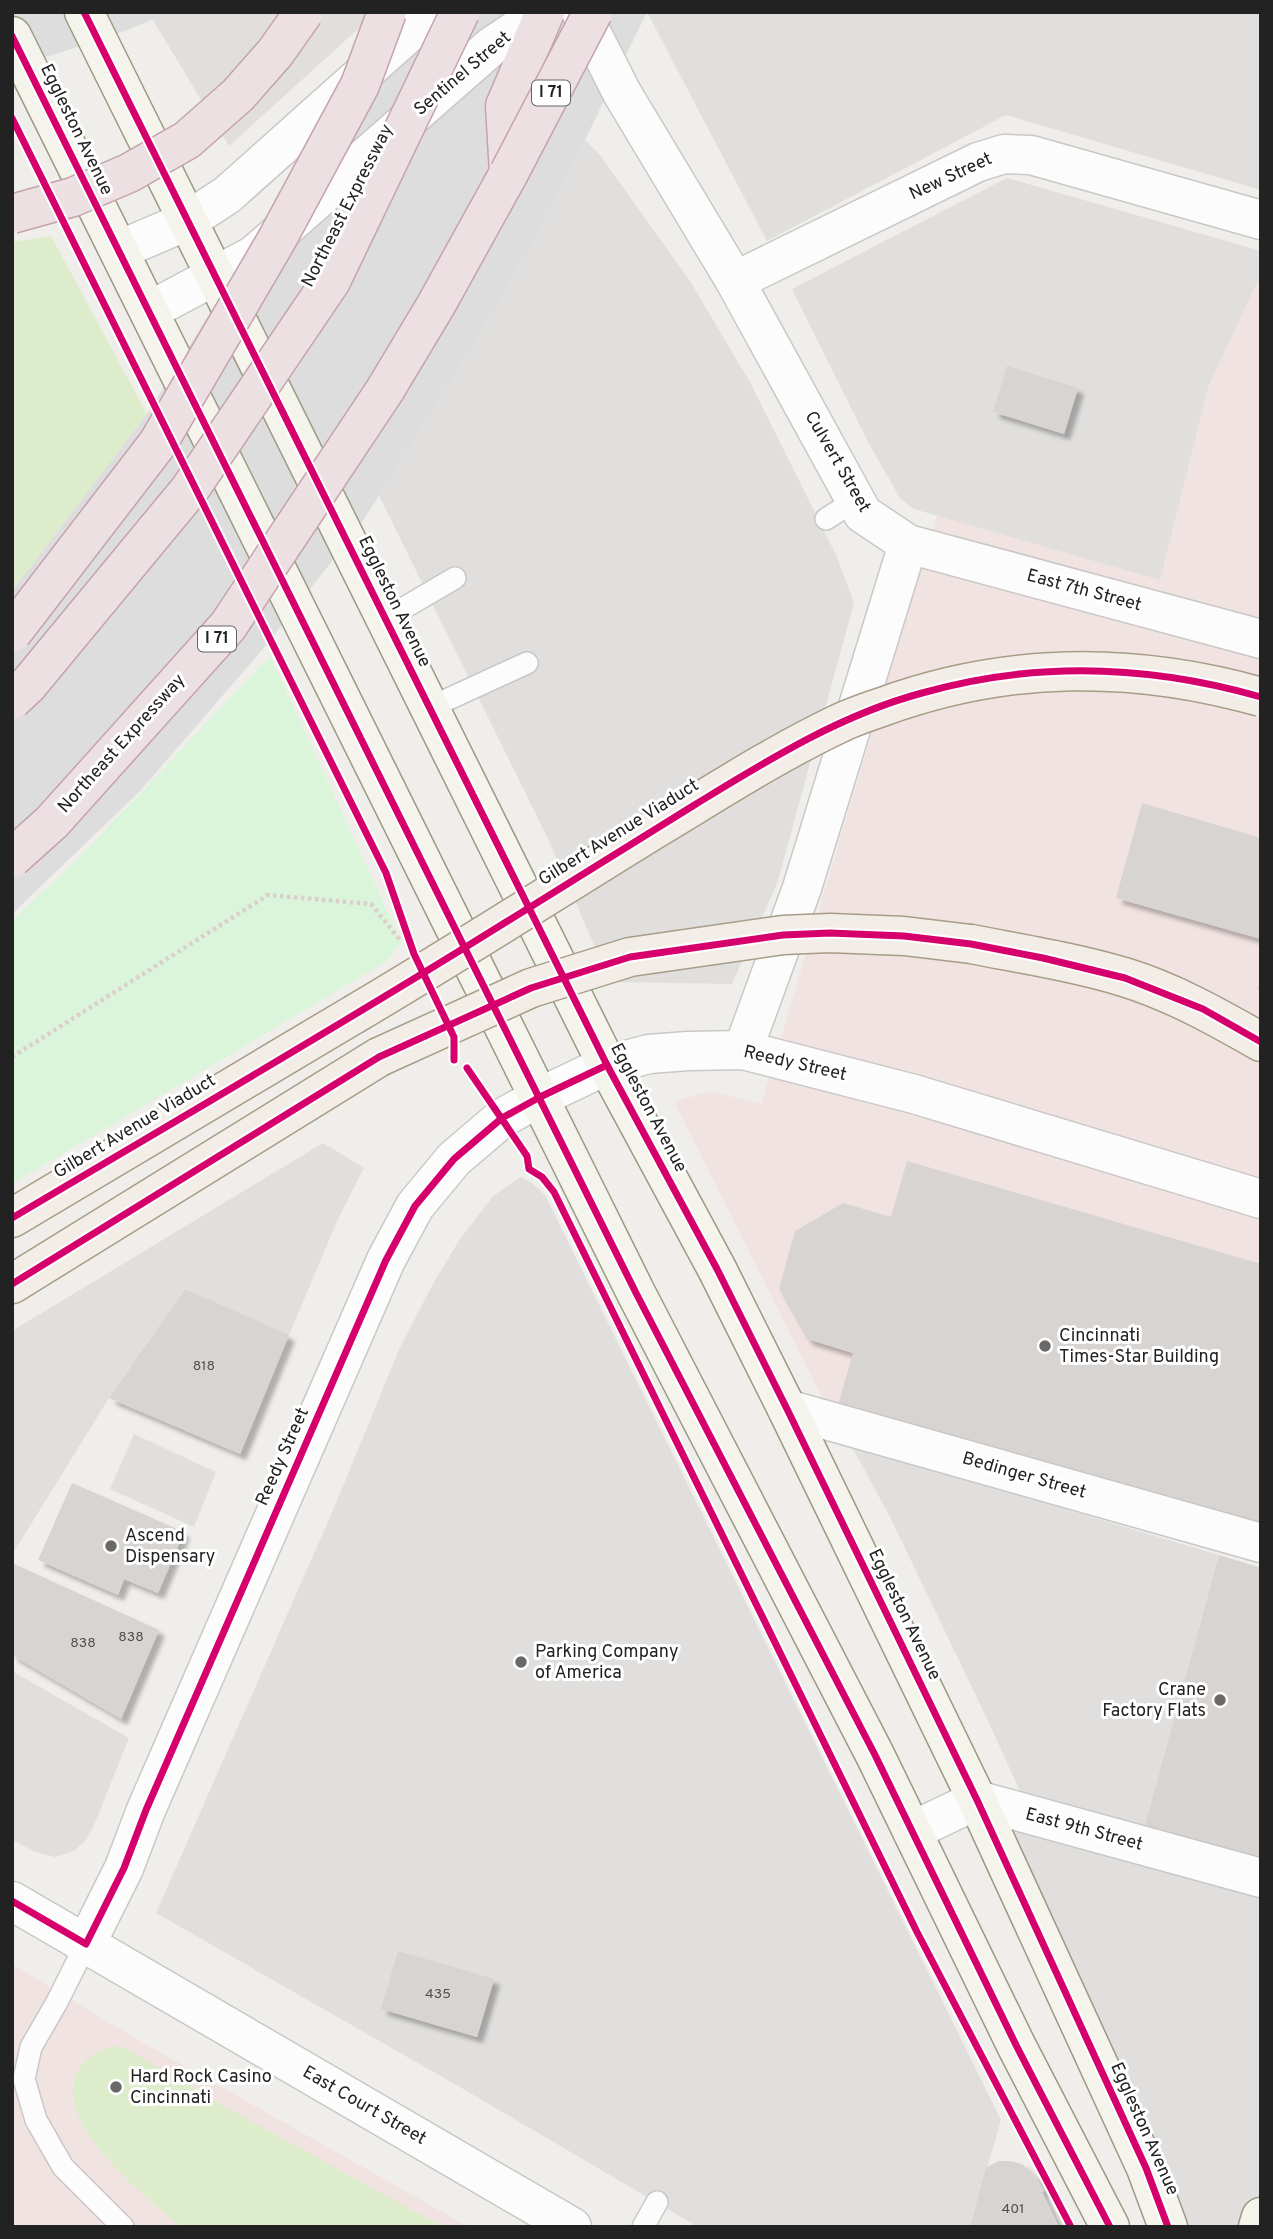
<svg xmlns="http://www.w3.org/2000/svg" width="1273" height="2239" font-family="Overpass,sans-serif">
<style>
.commercial{fill:#f1e3e1}
.grass{fill:#ddeccb}
.park{fill:#daf5da}
.parking{fill:#e0dfde}
.pier{fill:#dedddd}
.building{fill:#d7d4d2;filter:url(#shadow)}
.lines{fill:none;stroke-linecap:round;stroke-linejoin:round}
.service-casing{stroke:#c9c8c7;stroke-width:24}
.minor-casing{stroke:#c9c8c7;stroke-width:41}
.secondary-casing{stroke:#999a82;stroke-width:41}
.primary-casing{stroke:#a79c86;stroke-width:41}
.motorway-casing{stroke:#c5a2ac;stroke-width:41}
.path{stroke:#dccecd;stroke-width:4.5;stroke-dasharray:3.5 3.5;stroke-linecap:butt}
.service{stroke:#fdfcfc;stroke-width:21}
.minor{stroke:#fdfcfc;stroke-width:38}
.secondary{stroke:#f4f4ed;stroke-width:38}
.primary{stroke:#f3ede7;stroke-width:38}
.motorway{stroke:#ece0e2;stroke-width:38}
.primary-bridge-casing{stroke:#a79c86;stroke-width:41;stroke-linecap:butt}
.motorway-bridge-casing{stroke:#c5a2ac;stroke-width:41;stroke-linecap:butt}
.primary-bridge{stroke:#f3ede7;stroke-width:38}
.motorway-bridge{stroke:#ece0e2;stroke-width:38}
.cycleway-casing{stroke:#fff;stroke-width:11}
.cycleway{stroke:#d6006c;stroke-width:7}
.poi-dot{fill:#6a6968;stroke:#fff;stroke-width:2.5}
.labels{text-anchor:middle;dominant-baseline:central;stroke-width:6;stroke-linejoin:round;paint-order:stroke}
.number-label{font-size:14px;fill:#4f4e4e}
.shield{fill:#fff;stroke:#646464;stroke-width:2}
.shield-label{font-size:16px;font-weight:bold;fill:#222}
.street-label{font-size:18px;fill:#222;stroke:#fff}
.poi-label{font-size:18px;fill:#222;stroke:#fff;text-anchor:start}
</style>
<defs>
<filter id="shadow"><feDropShadow dx="6" dy="6" stdDeviation="2" flood-color="#0004"/></filter>
</defs>
<rect width="100%" height="100%" fill="#f0eeeb"/>
<g class="commercial">
<polygon points="1007,178 1261,251 1261,1535 827,1408 674,1102 710,1091 761,1104 937,515 914,509 900,498 868,442 792,289"/>
<polygon points="12,1964 140,2041 469,2227 12,2227"/>
</g>
<g class="grass">
<polygon points="51,236 147,414 12,591 12,242"/>
<path d="M 115,2046 L 127,2049 L 211,2099 L 443,2227 L 181,2227 C 147,2198 52,2124 77,2073 C 84,2058 100,2049 115,2046 Z"/>
</g>
<polygon class="park" points="270,656 401,941 387,961 12,1184 12,920 76,861"/>
<g class="parking">
<polygon points="148,12 377,12 229,146"/>
<polygon points="647,12 1261,12 1261,190 1006,115 767,241"/>
<polygon points="539,93 600,155 690,281 751,384 837,557 854,603 777,884 732,984 610,982 550,843 301,337"/>
<polygon points="1007,178 1261,251 1261,274 1208,387 1160,580 914,509 900,498 868,442 792,289"/>
<polygon points="323,1143 364,1168 338,1219 289,1335 185,1289 109,1398 12,1555 12,1331"/>
<polygon points="521,1177 532,1183 545,1195 1001,2120 970,2227 698,2227 465,2090 156,1913 334,1508 400,1347 434,1282 460,1239 493,1196"/>
<polygon points="134,1434 216,1472 194,1527 110,1489"/>
<polygon points="851,1445 1219,1555 1143,1832 1021,1794 990,1725 891,1519"/>
<polygon points="12,1671 129,1738 95,1823 86,1840 74,1851 55,1857 36,1852 12,1840"/>
<polygon points="977,1800 1261,1878 1261,2217 1258,2227 1168,2227"/>
</g>
<g class="pier">
<polygon points="12,12 170,12 130,29 50,56 12,65"/>
<polygon points="368,12 647,12 550,212 471,348 361,524 263,649 140,791 12,914 12,591 147,414 292,181 345,74"/>
</g>
<g class="building">
<polygon points="1007,366 1078,388 1064,434 993,412"/>
<polygon points="1142,803 1261,838 1261,939 1116,898"/>
<polygon points="907,1161 1261,1264 1261,1528 838,1405 853,1353 807,1339 779,1289 795,1231 843,1203 891,1217"/>
<polygon points="185,1289 289,1335 240,1454 109,1398"/>
<polygon points="72,1483 184,1532 158,1593 124,1579 118,1595 38,1560"/>
<polygon points="1219,1555 1261,1568 1261,1866 1143,1832"/>
<polygon points="12,1563 159,1630 121,1719 12,1655"/>
<polygon points="398,1951 494,1979 477,2037 381,2009"/>
<polygon points="998,2161 1010,2161 1022,2164 1035,2176 1044,2191 1042,2192 1059,2227 970,2227 986,2168"/>
</g>
<g class="lines">
<defs>
<g id="service">
<polyline points="826,519 856,500"/>
<polyline points="385,619 455,578"/>
<polyline points="429,708 527,663"/>
<polyline points="86,1944 57,2002 31,2047 24,2079 36,2120 63,2167 123,2227"/>
<polyline points="643,2227 657,2202"/>
</g>
<g id="minor">
<polyline points="581,12 622,93 735,281 863,514 908,544 1261,639"/>
<polyline points="119,250 187,221 227,195 432,12"/>
<polyline points="735,281 978,162 1004,154 1031,155 1261,220"/>
<polyline points="149,311 254,255 492,46 543,12"/>
<polyline points="743,1050 802,888 908,544"/>
<polyline points="787,1409 1261,1543"/>
<polyline points="912,1831 977,1800 1261,1878"/>
<polyline points="12,1901 572,2227"/>
<polyline points="86,1944 124,1868 146,1810 386,1260 415,1206 454,1159 502,1118 540,1097 607,1065 649,1054 688,1051 743,1050 914,1094 1261,1199"/>
</g>
<g id="secondary">
<polyline points="84,12 607,1065 717,1269 787,1409 977,1800 1146,2168 1168,2227"/>
<polyline points="12,36 636,1293 875,1755 1016,2045 1110,2227"/>
<polyline points="1258,2227 1261,2217"/>
</g>
<g id="primary">
<path d="M 971,944 C 1022,954 1074,962 1124,977 C 1173,992 1217,1017 1261,1042"/>
<polyline points="12,1218 353,1015"/>
<polyline points="12,1284 379,1057"/>
</g>
<polyline id="motorway" points="385,390 436,305 509,173 505,106 545,12"/>
</defs>
<use href="#service" class="service-casing"/>
<use href="#minor" class="minor-casing"/>
<use href="#secondary" class="secondary-casing"/>
<use href="#primary" class="primary-casing"/>
<use href="#motorway" class="motorway-casing"/>
<g class="path">
<polyline points="1258,988 1261,989"/>
<polyline points="12,1057 268,895 371,904 401,941"/>
</g>
<use href="#service" class="service"/>
<use href="#minor" class="minor"/>
<use href="#secondary" class="secondary"/>
<use href="#primary" class="primary"/>
<use href="#motorway" class="motorway"/>
<defs>
<g id="primary-bridge">
<path d="M 353,1015 C 453,956 551,893 650,832 C 712,795 773,755 838,724 C 852,717 867,712 882,707 C 1008,661 1133,661 1261,697"/>
<polyline points="379,1057 531,988 630,957 783,935 830,933 904,936 971,944"/>
</g>
<g id="motorway-bridge">
<polyline points="509,173 593,12"/>
<polyline points="12,214 73,197 129,173 187,140 238,95 275,53 304,12"/>
<polyline points="12,633 158,443 276,241 360,85 387,12"/>
<polyline points="12,700 28,685 190,489 331,281 460,12"/>
<polyline points="12,858 52,822 228,626 385,390"/>
</g>
</defs>
<use href="#primary-bridge" class="primary-bridge-casing"/>
<use href="#motorway-bridge" class="motorway-bridge-casing"/>
<use href="#primary-bridge" class="primary-bridge"/>
<use href="#motorway-bridge" class="motorway-bridge"/>
<defs>
<g id="cycleway">
<polyline points="84,12 607,1065 717,1269 787,1409 977,1800 1146,2168 1168,2227"/>
<polyline points="12,36 636,1293 875,1755 1016,2045 1110,2227"/>
<polyline points="12,118 386,873 414,954 454,1037 454,1060"/>
<polyline points="467,1068 527,1156 529,1169 542,1177 554,1192 917,1932 1071,2227"/>
<path d="M 12,1218 C 177,1120 343,1024 506,922 C 569,883 633,843 696,804 C 768,760 840,715 922,693 C 1034,661 1149,665 1261,697"/>
<polyline points="12,1284 379,1057 531,988 630,957 783,935 830,933 904,936 971,944 1043,958 1125,978 1203,1009 1261,1042"/>
<polyline points="12,1901 86,1944 124,1868 146,1810 386,1260 415,1206 454,1159 502,1118 540,1097 607,1065"/>
</g>
</defs>
<use href="#cycleway" class="cycleway-casing"/>
<use href="#cycleway" class="cycleway"/>
</g>
<g class="poi-dot">
<circle cx="1045" cy="1346" r="7"/>
<circle cx="111" cy="1546" r="7"/>
<circle cx="521" cy="1662" r="7"/>
<circle cx="1220" cy="1700" r="7"/>
<circle cx="116" cy="2087" r="7"/>
</g>
<g class="labels">
<g class="number-label">
<text x="204" y="1366">818</text>
<text x="131" y="1637">838</text>
<text x="83" y="1643">838</text>
<text x="438" y="1994">435</text>
<text x="1013" y="2209">401</text>
</g>
<g class="shield">
<rect x="532" y="80.5" width="38" height="25" rx="5"/>
<rect x="198" y="626.5" width="38" height="25" rx="5"/>
</g>
<g class="shield-label">
<text x="551" y="93">I 71</text>
<text x="217" y="639">I 71</text>
</g>
<g class="street-label">
<text transform="translate(463 74) rotate(-40)">Sentinel Street</text>
<text transform="translate(76 130) rotate(64)">Eggleston Avenue</text>
<text transform="translate(951 177) rotate(-25)">New Street</text>
<text transform="translate(348 206) rotate(-63)">Northeast Expressway</text>
<text transform="translate(837 462) rotate(60)">Culvert Street</text>
<text transform="translate(1084 591) rotate(15)">East 7th Street</text>
<text transform="translate(394 602) rotate(64)">Eggleston Avenue</text>
<text transform="translate(122 744) rotate(-48)">Northeast Expressway</text>
<text transform="translate(619 833) rotate(-32)">Gilbert Avenue Viaduct</text>
<text transform="translate(795 1064) rotate(13)">Reedy Street</text>
<text transform="translate(648 1108) rotate(62)">Eggleston Avenue</text>
<text transform="translate(135 1127) rotate(-31)">Gilbert Avenue Viaduct</text>
<text transform="translate(283 1457) rotate(-66)">Reedy Street</text>
<text transform="translate(1024 1476) rotate(16)">Bedinger Street</text>
<text transform="translate(904 1615) rotate(64)">Eggleston Avenue</text>
<text transform="translate(1084 1830) rotate(15)">East 9th Street</text>
<text transform="translate(364 2106) rotate(30)">East Court Street</text>
<text transform="translate(1144 2129) rotate(66)">Eggleston Avenue</text>
</g>
<g class="poi-label">
<text x="1059" y="1336">Cincinnati<tspan x="1059" dy="21">Times-Star Building</tspan></text>
<text x="125" y="1536">Ascend<tspan x="125" dy="21">Dispensary</tspan></text>
<text x="535" y="1652">Parking Company<tspan x="535" dy="21">of America</tspan></text>
<text x="1206" y="1690" text-anchor="end">Crane<tspan x="1206" dy="21">Factory Flats</tspan></text>
<text x="130" y="2077">Hard Rock Casino<tspan x="130" dy="21">Cincinnati</tspan></text>
</g>
</g>
<rect width="1273" height="2239" fill="none" stroke="#222222" stroke-width="28"/>
</svg>
